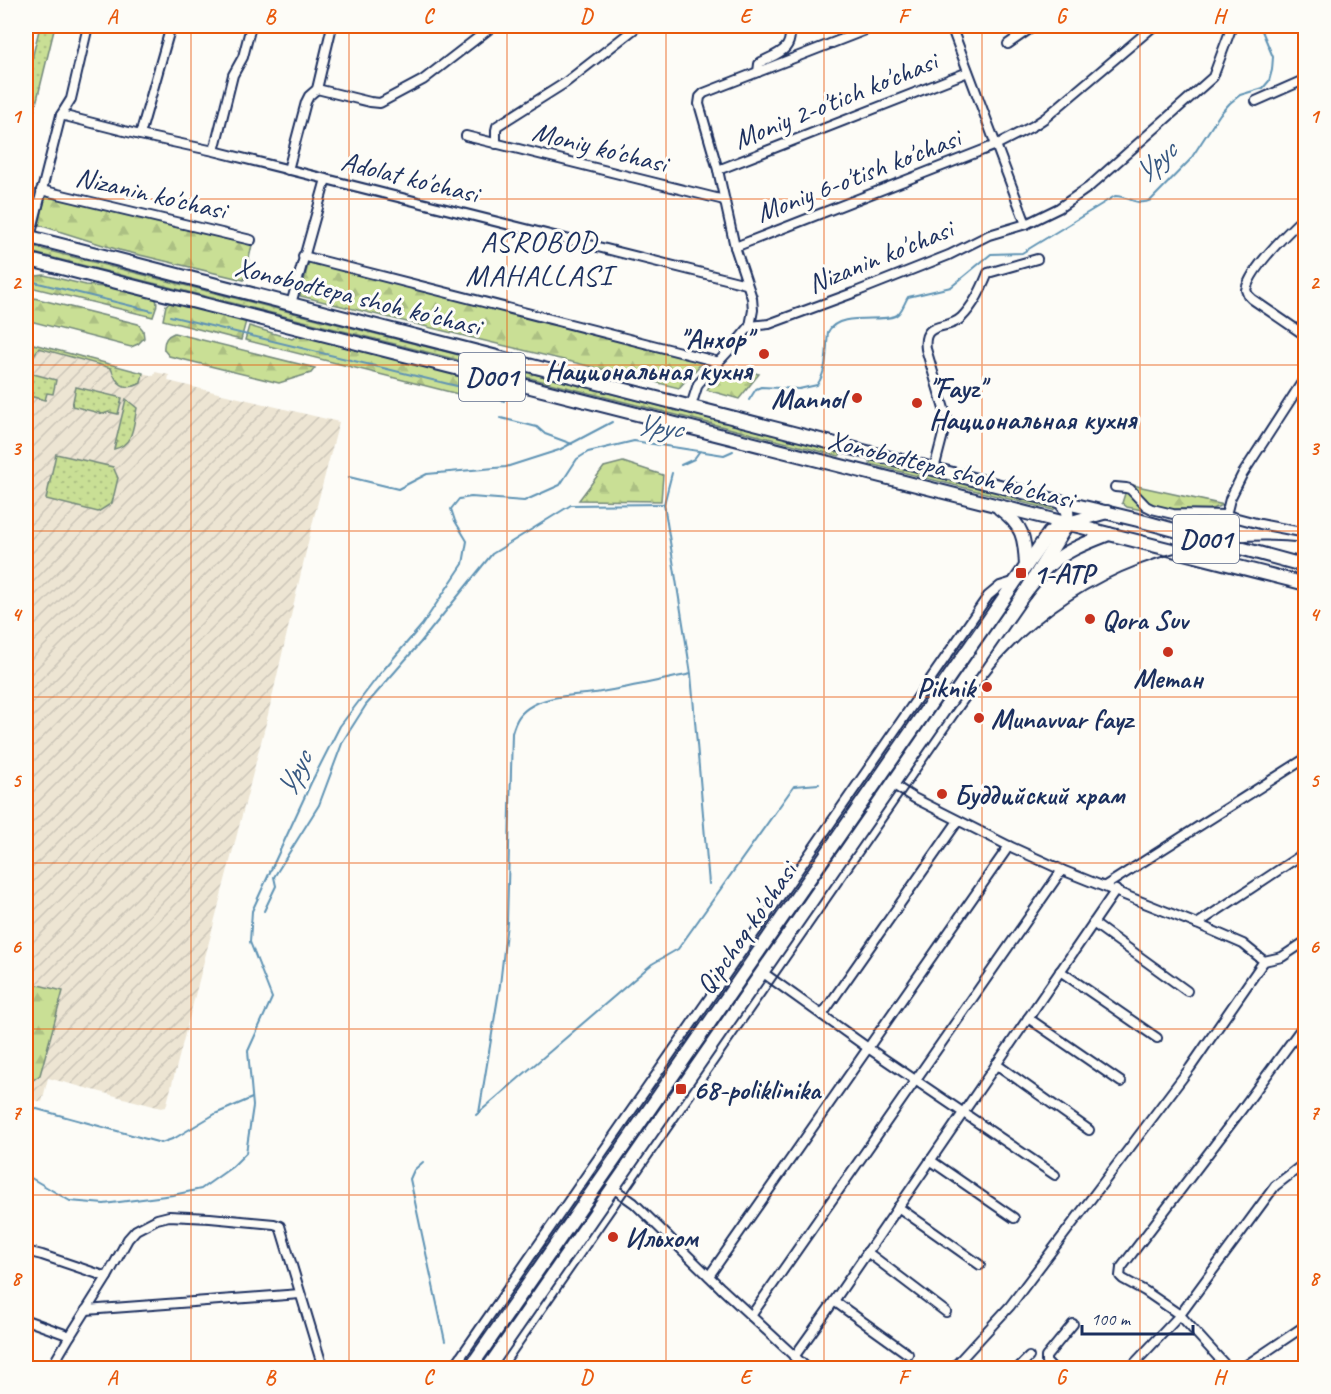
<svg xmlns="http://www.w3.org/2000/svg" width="1331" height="1394" font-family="Caveat,sans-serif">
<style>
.industrial{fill:url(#industrial-furrows)}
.grass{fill:url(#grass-dots);stroke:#72877a;stroke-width:1.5}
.forest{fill:url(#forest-firs);stroke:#72877a;stroke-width:1.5}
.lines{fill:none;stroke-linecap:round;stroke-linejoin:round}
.stream{stroke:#5f93b4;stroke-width:2}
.minor-casing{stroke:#1b2f5e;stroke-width:12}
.primary-casing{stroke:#1b2f5e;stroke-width:16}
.trunk-casing{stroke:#1b2f5e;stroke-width:16}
.minor{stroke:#fdfcf7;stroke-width:8}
.primary{stroke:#fdfcf7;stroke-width:12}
.trunk{stroke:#fdfcf7;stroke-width:12}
.rail{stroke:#1b2f5e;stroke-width:2}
.grid{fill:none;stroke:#e8590c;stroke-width:1.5;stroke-opacity:0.55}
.poi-dot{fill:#c8321e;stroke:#fdfcf7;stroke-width:2}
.labels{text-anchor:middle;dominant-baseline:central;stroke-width:6;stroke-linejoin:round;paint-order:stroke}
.shield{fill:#fdfcf7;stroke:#5f6c8c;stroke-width:1.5}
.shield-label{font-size:27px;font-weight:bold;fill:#1b2f5e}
.street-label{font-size:28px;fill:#1b2f5e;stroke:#fdfcf7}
.poi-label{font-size:28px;font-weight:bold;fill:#1b2f5e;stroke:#fdfcf7;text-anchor:start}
.water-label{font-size:30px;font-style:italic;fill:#375882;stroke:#fdfcf7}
.neighbourhood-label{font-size:30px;letter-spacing:1.5px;fill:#1b2f5e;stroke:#fdfcf7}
.neatline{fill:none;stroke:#e8590c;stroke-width:2}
.grid-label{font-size:20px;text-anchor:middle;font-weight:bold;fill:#e8590c}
</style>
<defs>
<pattern id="industrial-furrows" width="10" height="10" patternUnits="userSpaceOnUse" patternTransform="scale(1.5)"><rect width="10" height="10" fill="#ede5d3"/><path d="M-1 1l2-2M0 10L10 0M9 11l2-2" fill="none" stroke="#cbc5b8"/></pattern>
<pattern id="grass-dots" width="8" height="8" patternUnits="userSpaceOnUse" patternTransform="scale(1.5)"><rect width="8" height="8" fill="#c9df95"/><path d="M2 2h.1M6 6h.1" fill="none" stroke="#acc083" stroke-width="1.8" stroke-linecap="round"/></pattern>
<pattern id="forest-firs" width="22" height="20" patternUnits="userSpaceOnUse" patternTransform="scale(1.5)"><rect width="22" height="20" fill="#c9df95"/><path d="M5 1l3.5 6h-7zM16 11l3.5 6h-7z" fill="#acc083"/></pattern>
</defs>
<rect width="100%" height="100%" fill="#fdfcf7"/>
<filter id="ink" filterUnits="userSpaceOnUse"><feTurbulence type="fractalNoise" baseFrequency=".0167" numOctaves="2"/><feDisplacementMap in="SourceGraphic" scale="12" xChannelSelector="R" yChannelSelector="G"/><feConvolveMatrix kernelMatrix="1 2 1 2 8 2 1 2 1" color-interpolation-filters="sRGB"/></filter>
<g filter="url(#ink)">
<polygon class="industrial" points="26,343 154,376 155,372 169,375 168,381 339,422 314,517 266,723 166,1107 161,1108 48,1078 42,1102 26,1098"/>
<g class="grass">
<polygon points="40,26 55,26 26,145 26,83"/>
<polygon points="26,245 841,452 841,454 839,456 26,251"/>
<path d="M 26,342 L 143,373 L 141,383 C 125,392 116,384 111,368 L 39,348 L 33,356 L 26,359 Z"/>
<polygon points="26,372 56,380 53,394 47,393 45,400 29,396 26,408"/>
<polygon points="76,387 122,398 118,414 109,412 103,414 72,406"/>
<path d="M 126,399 L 137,408 C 133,425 134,445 114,449 Z"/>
<polygon points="56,454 113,467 118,478 112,503 98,512 46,499"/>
<polygon points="871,460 1055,506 1056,508 1053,510 870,464"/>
</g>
<g class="forest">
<polygon points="46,195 252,245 244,280 119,250 39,225"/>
<polygon points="309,261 703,362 679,388 300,296"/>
<path d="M 44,275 L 86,285 L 120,289 L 154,297 C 160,303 155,310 153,317 L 26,286 L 26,276 L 29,277 Z"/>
<polygon points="26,296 138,324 143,330 144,338 138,344 131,347 26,320"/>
<polygon points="172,302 246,321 241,340 163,320 166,305"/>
<path d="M 249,326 L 292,339 L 299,335 L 488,383 C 479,392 470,395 458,394 L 245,340 Z"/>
<path d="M 174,333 L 315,368 L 311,373 L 279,383 L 169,356 L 164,350 C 163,341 166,336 174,333 Z"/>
<polygon points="746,371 759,374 739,399 707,390 717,374"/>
<polygon points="623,462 663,475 661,501 579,500 604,467"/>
<polygon points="1128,484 1224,505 1183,518 1127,507 1122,503"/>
<polygon points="26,982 63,991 40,1075 26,1085"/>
</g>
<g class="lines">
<g class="stream">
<polyline points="26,280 152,311"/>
<polyline points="170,316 469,389"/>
<polyline points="493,395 504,401"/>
<path d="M 749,400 L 756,389 L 761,387 L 799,389 L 817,385 C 828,370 826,349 828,332 C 839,311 879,323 895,316 C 902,313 904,303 908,297 L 951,287 L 991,254 L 1022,253 L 1115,196 C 1129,196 1137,207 1151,200 L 1190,160 L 1220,114 L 1230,103 L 1240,95 L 1263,88 L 1269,81 L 1272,70 L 1273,57 L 1260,26"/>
<polyline points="501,418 537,427 545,434 572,444"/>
<polyline points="681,465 694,459 699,452"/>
<polyline points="672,473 664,504 691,674 709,884"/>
<polyline points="349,477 398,489 427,474 506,467 559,450 612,422"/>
<polyline points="264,911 276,886 274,877 319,805 343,741 366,705 420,643 492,554 571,505 664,504"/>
<polyline points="26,1106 161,1143 175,1138 215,1114 252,1098"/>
<path d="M 479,1113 L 500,985 L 507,923 L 512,733 C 516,719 520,712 533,705 C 554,694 579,696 601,692 C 631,687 661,680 691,674"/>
<polyline points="476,1115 652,964 678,949 794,786 819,784"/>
<polyline points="423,1162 414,1170 410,1179 445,1341"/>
<polyline points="26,1175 70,1201 104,1204 173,1195 201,1189 232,1167 246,1153 253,1106 248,1051 272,998 250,942 252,911 311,783 340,726 379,675 422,625 463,564 467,541 455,521 451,509 459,499 471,497 524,501 560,485 577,459 588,452 634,441 724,455 733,451"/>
</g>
<defs>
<g id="minor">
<polyline points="951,26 1026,224"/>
<polyline points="1008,44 1034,26"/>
<path d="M 758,72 L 759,64 L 761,62 C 779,53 794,50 789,26"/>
<polyline points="317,89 370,102 380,103 423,80 493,26"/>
<polyline points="1256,101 1306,79"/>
<polyline points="61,115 140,135 214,151 746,284"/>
<polyline points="140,135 171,26"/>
<polyline points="466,136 724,200"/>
<polyline points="496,144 496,130 497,126 565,83 638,26"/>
<polyline points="214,151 233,75 243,57 251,26"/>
<polyline points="288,170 306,102 309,96 317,89 332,26"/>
<polyline points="718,170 968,72"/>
<polyline points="41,190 251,240"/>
<path d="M 1306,215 C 1289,231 1250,269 1246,290 L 1248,295 L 1252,299 L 1306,336"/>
<polyline points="30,237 61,115 71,99 88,26"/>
<polyline points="735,247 996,145 1033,126 1045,118 1154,26"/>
<polyline points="303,256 719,362"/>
<polyline points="291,304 326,179"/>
<polyline points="750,326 769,324 853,293 949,255 989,235 1026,224 1059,208 1089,187 1213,77 1232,26"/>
<polyline points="691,406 698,384 735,344 750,326 753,310 752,298 735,247 718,170 699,104 700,97 704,93 876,26"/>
<path d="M 934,469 L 947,419 L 926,349 C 922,320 947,331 961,318 C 974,305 981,290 988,273 L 1037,259"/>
<polyline points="1115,487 1126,488 1130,489 1146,506 1152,509 1173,514 1226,515 1260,524 1306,533"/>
<polyline points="1226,515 1230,499 1242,475 1306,376"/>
<polyline points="892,784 914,798 1009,846 1062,870 1197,924 1243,944 1264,961 1282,957 1306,941"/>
<polyline points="1105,886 1306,758"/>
<polyline points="1093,923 1187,991"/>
<polyline points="1197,924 1306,852"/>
<polyline points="1060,971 1157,1038"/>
<polyline points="762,972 868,1048 1055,1175"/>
<polyline points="822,1015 958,821"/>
<polyline points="1028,1018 1121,1082"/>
<polyline points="996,1064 1089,1130"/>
<polyline points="930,1160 1014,1218"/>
<polyline points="613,1188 634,1203 721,1288 807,1368"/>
<polyline points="898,1207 980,1265"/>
<polyline points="26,1251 42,1255 107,1277"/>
<polyline points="867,1252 946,1312"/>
<polyline points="709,1276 1009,846"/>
<polyline points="834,1301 908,1354"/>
<polyline points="86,1310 300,1294"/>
<polyline points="751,1316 1062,870"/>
<polyline points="26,1320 70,1336"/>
<polyline points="794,1357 834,1301 1116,890"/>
<polyline points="51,1368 70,1336 107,1277 128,1239 136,1230 157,1219 169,1216 210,1218 274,1224 280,1226 323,1368"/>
<polyline points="453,1368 988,596 1000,586 1013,582"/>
<polyline points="953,1368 1010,1306 1190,1068 1264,961"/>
<polyline points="1018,1368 1029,1357"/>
<polyline points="1052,1368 1046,1362 1046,1357 1073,1324"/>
<polyline points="1130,1368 1180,1315 1275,1186 1306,1162"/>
<polyline points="1228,1368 1180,1315 1145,1291 1123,1279 1120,1276 1121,1268 1242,1109 1306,1022"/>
<polyline points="1242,1368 1306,1325"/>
</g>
<g id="primary">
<polyline points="470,1368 1049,533 1061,525 1107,512"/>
<polyline points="488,1368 1024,594 1068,523 1067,511 1060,501"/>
</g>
<g id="trunk">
<polyline points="26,236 1046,498 1138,520 1306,566"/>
<polyline points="26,259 1306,584"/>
<path d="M 999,508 C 1023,525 1025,538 1026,566"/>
<path d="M 1024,594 C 1031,585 1038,576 1046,568 C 1064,551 1086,543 1109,534"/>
</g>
</defs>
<use href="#minor" class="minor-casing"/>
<use href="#primary" class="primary-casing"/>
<use href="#trunk" class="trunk-casing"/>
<use href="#minor" class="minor"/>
<use href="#primary" class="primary"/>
<use href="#trunk" class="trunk"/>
<path class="rail" d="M 506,1368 L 946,733 C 964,707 982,680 1004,656 C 1079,575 1195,529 1306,543"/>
</g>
</g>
<path class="grid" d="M 191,26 L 191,1368M 349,26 L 349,1368M 507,26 L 507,1368M 666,26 L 666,1368M 824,26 L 824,1368M 982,26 L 982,1368M 1140,26 L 1140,1368M 26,199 L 1306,199M 26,365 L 1306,365M 26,531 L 1306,531M 26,697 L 1306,697M 26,863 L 1306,863M 26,1029 L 1306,1029M 26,1195 L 1306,1195"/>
<g class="poi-dot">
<circle cx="764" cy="354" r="6"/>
<circle cx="857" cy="398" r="6"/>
<circle cx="917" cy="403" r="6"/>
<rect x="1015" y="567" width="12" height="12" rx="3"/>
<circle cx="1090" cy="619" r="6"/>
<circle cx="1168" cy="652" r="6"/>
<circle cx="987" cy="687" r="6"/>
<circle cx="979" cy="718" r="6"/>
<circle cx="942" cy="794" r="6"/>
<rect x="675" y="1083" width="12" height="12" rx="3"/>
<circle cx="613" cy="1237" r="6"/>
</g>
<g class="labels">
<g class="shield">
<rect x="459" y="353" width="66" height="48" rx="4.5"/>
<rect x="1173" y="515" width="66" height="48" rx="4.5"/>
</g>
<g class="shield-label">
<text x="492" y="377">D001</text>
<text x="1206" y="539">D001</text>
</g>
<g class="street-label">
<text transform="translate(835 100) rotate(-22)">Moniy 2-o'tich ko'chasi</text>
<text transform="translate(600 147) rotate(14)">Moniy ko'chasi</text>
<text transform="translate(858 175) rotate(-21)">Moniy 6-o'tish ko'chasi</text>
<text transform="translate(410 177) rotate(14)">Adolat ko'chasi</text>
<text transform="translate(151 193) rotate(13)">Nizanin ko'chasi</text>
<text transform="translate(880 256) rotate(-22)">Nizanin ko'chasi</text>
<text transform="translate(358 296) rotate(14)">Xonobodtepa shoh ko'chasi</text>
<text transform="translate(951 469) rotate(14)">Xonobodtepa shoh ko'chasi</text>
<text transform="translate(746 928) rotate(-55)">Qipchoq ko'chasi</text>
</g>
<g class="poi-label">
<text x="752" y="338" text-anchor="end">"Анхор"<tspan x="752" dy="32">Национальная кухня</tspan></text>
<text x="929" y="387">"Fayz"<tspan x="929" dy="32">Национальная кухня</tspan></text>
<text x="845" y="398" text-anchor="end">Mannol</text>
<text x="1033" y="573">1-ATP</text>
<text x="1102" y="619">Qora Suv</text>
<text x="1168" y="678" text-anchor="middle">Метан</text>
<text x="975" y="687" text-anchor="end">Piknik</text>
<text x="991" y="718">Munavvar fayz</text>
<text x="954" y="794">Буддийский храм</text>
<text x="693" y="1089">68-poliklinika</text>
<text x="625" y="1237">Ильхом</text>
</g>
<g class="water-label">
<text transform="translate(1155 162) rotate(-44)">Урус</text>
<text transform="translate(659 426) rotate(5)">Урус</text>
<text transform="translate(294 774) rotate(-65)">Урус</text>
</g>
<g class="neighbourhood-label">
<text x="539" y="241">ASROBOD<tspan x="539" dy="34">MAHALLASI</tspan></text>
</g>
</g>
<rect width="1331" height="1394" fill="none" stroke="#fdfcf7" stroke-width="66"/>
<path d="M1082 1325v9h111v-9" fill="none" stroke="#1b2f5e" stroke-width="3"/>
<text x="1091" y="1325" font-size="18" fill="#1b2f5e" stroke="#fdfcf7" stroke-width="4.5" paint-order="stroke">100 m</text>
<rect x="33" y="33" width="1265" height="1328" class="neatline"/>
<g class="grid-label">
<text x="112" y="23">A</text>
<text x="270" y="23">B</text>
<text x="428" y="23">C</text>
<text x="586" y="23">D</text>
<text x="745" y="23">E</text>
<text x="903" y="23">F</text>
<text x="1061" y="23">G</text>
<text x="1219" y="23">H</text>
<text x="16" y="123">1</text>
<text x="1314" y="123">1</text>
<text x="16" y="289">2</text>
<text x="1314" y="289">2</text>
<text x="16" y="455">3</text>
<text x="1314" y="455">3</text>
<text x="16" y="621">4</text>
<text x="1314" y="621">4</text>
<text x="16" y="787">5</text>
<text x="1314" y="787">5</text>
<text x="16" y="953">6</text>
<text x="1314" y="953">6</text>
<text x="16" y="1119">7</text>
<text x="1314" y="1119">7</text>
<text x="16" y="1285">8</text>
<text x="1314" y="1285">8</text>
<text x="112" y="1384">A</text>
<text x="270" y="1384">B</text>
<text x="428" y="1384">C</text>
<text x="586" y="1384">D</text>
<text x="745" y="1384">E</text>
<text x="903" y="1384">F</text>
<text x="1061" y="1384">G</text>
<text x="1219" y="1384">H</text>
</g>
</svg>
